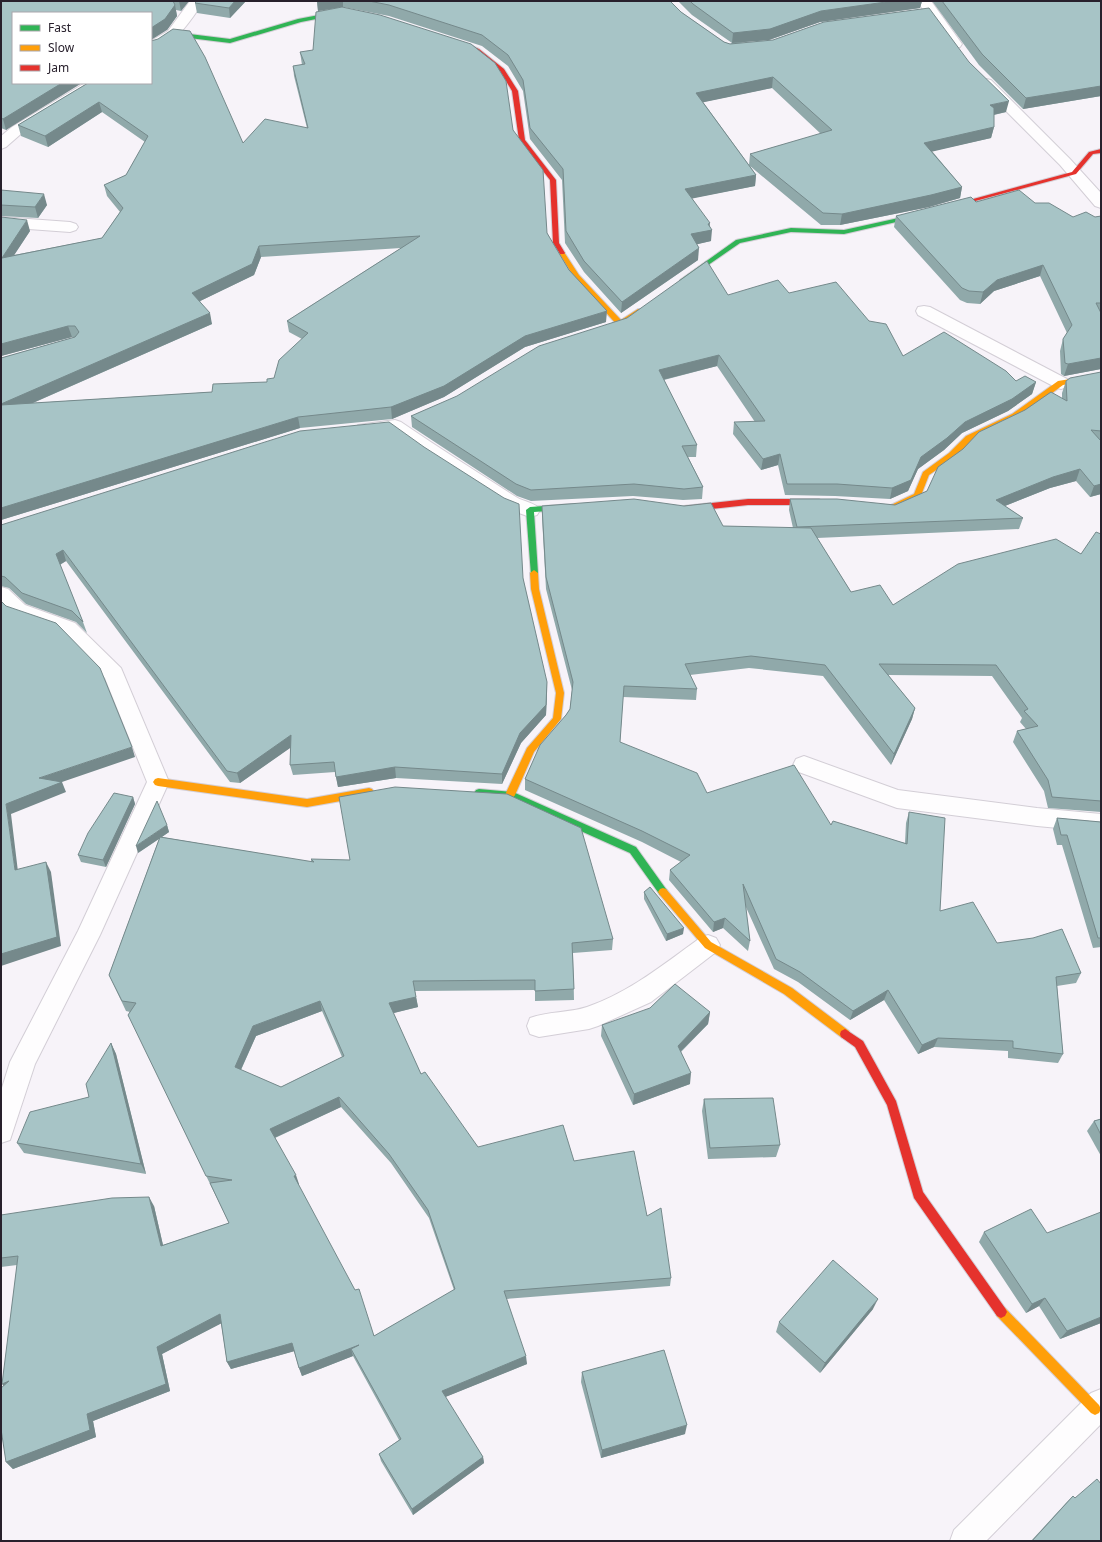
<svg xmlns="http://www.w3.org/2000/svg" width="1102" height="1542" font-family="'Noto Sans',sans-serif">
<style>
.lines{fill:none;stroke-linecap:round;stroke-linejoin:round}
.street-casing{stroke:#d3ced6;stroke-width:2}
.fast-casing{stroke:#d3ced6;stroke-width:2}
.slow-casing{stroke:#d3ced6;stroke-width:2}
.jam-casing{stroke:#d3ced6;stroke-width:2}
.street{fill:#fefdfe;fill-rule:evenodd}
.fast{fill:#30b455;fill-rule:evenodd}
.slow{fill:#ff9f0a;fill-rule:evenodd}
.jam{fill:#e5322d;fill-rule:evenodd}
.wall{fill:#90a9aa;fill-rule:evenodd}
.shaded-wall{fill:#75898b}
.building{fill:#a7c4c6;stroke:#75898b;fill-rule:evenodd}
</style>
<rect width="100%" height="100%" fill="#f7f3f9"/>
<g class="lines">
<defs>
<g id="street">
<path d="M 190,1 L 204,1 C 190,21 176,45 151,51 L 151,41 L 168,31 Z"/>
<polygon points="917,1 931,1 962,44 960,47 955,48 950,47"/>
<polygon points="986,79 991,80 1070,159 1101,193 1101,208 1095,206 1060,165 981,86 979,83 981,80"/>
<polygon points="85,83 102,83 100,86 22,133 6,147 1,149 1,136 12,127"/>
<polygon points="1,217 70,222 76,224 78,227 76,230 70,232 1,227"/>
<polygon points="924,306 930,307 1067,379 1070,383 1067,387 1061,389 1055,387 918,315 916,311 918,307"/>
<path d="M 395,420 L 401,422 C 439,448 477,472 516,497 C 524,502 535,502 540,510 L 537,515 L 530,517 L 505,508 L 426,457 L 391,432 L 364,435 L 358,433 L 355,429 L 358,425 Z"/>
<polygon points="1,587 8,589 25,605 75,623 121,668 169,782 100,935 35,1064 10,1140 1,1143 1,1091 10,1062 78,931 147,782 105,678 61,633 11,615 1,606"/>
<polygon points="804,756 898,790 1037,808 1101,814 1101,832 1037,826 897,808 796,771 793,765 796,759"/>
<path d="M 708,935 L 716,938 L 720,945 L 716,952 L 651,1002 L 598,1026 L 589,1029 L 539,1037 L 530,1034 L 527,1026 L 530,1018 C 549,1011 569,1013 587,1007 C 630,992 664,964 700,938 Z"/>
<polygon points="1101,1389 1101,1424 986,1541 950,1541 954,1530 1091,1393"/>
</g>
<g id="fast">
<polygon points="345,10 348,12 347,13 301,22 230,43 173,36 170,34 173,32 230,39 298,19"/>
<polygon points="903,217 905,218 905,220 844,234 791,232 740,243 685,281 681,281 680,280 736,240 791,228 844,230"/>
<polygon points="572,504 575,505 576,507 575,509 534,512 538,573 537,575 531,575 526,510 530,507"/>
<polygon points="479,789 513,792 636,847 666,889 668,892 666,895 663,896 660,895 630,853 509,799 476,796 474,793 476,790"/>
</g>
<g id="slow">
<polygon points="562,251 564,252 579,275 621,320 638,309 642,309 642,311 622,326 618,326 574,277 559,253"/>
<polygon points="1101,374 1101,378 1063,385 1018,418 972,440 955,457 929,475 920,498 895,510 882,509 881,507 882,505 891,505 914,494 923,472 949,453 966,436 1012,414 1058,381"/>
<polygon points="534,570 538,573 539,589 564,693 561,719 534,752 515,795 513,798 507,798 505,795 527,748 553,718 556,693 531,589 530,573"/>
<polygon points="158,778 307,799 369,788 372,789 374,792 372,795 369,796 307,807 158,786 155,785 153,782 155,779"/>
<polygon points="663,888 666,889 711,942 792,988 849,1031 850,1034 849,1037 845,1039 841,1037 784,994 705,948 660,895 658,892 660,889"/>
<polygon points="1001,1306 1005,1308 1099,1405 1101,1409 1099,1413 1095,1415 1091,1413 997,1316 995,1312 997,1308"/>
</g>
<g id="jam">
<polygon points="472,46 479,49 504,69 518,91 525,140 556,180 559,243 565,253 564,254 560,254 553,243 550,180 519,140 512,91 500,71 469,48"/>
<polygon points="1101,149 1101,153 1093,154 1076,174 905,220 900,219 1072,172 1089,152"/>
<polygon points="748,499 819,499 823,502 819,505 748,505 684,512 680,509 684,506"/>
<polygon points="845,1029 863,1041 896,1101 923,1192 1005,1308 1007,1312 1005,1316 1001,1318 997,1316 914,1198 887,1105 855,1047 841,1037 840,1034 841,1031"/>
</g>
</defs>
<use href="#street" class="street-casing"/>
<use href="#fast" class="fast-casing"/>
<use href="#slow" class="slow-casing"/>
<use href="#jam" class="jam-casing"/>
<use href="#street" class="street"/>
<use href="#fast" class="fast"/>
<use href="#slow" class="slow"/>
<use href="#jam" class="jam"/>
</g>
<g class="wall">
<polygon points="1,1 189,1 181,11 176,10 177,16 167,30 151,13 6,130 1,128"/>
<polygon points="246,1 230,18 197,13 195,3"/>
<path d="M 317,1 L 670,1 L 681,12 L 724,42 L 730,44 L 732,43 L 692,15 L 678,1 L 922,1 L 920,8 L 820,22 L 769,40 L 741,42 L 1006,112 L 994,115 L 994,127 L 991,138 L 932,151 L 962,187 L 960,198 L 929,207 L 840,225 L 821,225 L 750,166 L 756,175 L 755,186 L 692,198 L 710,226 L 711,241 L 697,244 L 698,260 L 621,313 L 584,272 L 565,243 L 562,180 L 530,139 L 523,91 L 508,66 L 482,46 L 389,16 L 343,7 L 318,11 ZM 772,88 L 821,134 L 750,154 L 749,165 L 703,102 Z"/>
<polygon points="932,1 1101,1 1101,96 1023,109 979,65"/>
<path d="M 300,52 L 513,130 L 547,233 L 569,270 L 606,322 L 525,347 L 444,397 L 392,419 L 300,428 L 1,520 L 1,358 L 75,337 L 72,337 L 1,356 L 1,217 L 30,231 L 14,255 L 102,238 L 120,212 L 107,196 L 104,185 L 126,175 L 145,142 L 102,112 L 48,147 L 21,136 L 18,125 L 88,83 L 243,143 L 307,128 L 294,76 L 293,66 L 302,65 ZM 401,248 L 287,321 L 289,332 L 302,339 L 274,378 L 267,382 L 212,392 L 33,403 L 212,324 L 200,301 L 254,275 L 261,257 Z"/>
<polygon points="1,190 47,205 38,218 1,216"/>
<polygon points="976,202 1035,203 1073,217 1095,217 1101,216 1101,369 1064,376 1061,374 1060,351 1063,339 1067,333 1040,276 994,291 980,304 967,303 960,300 894,227 896,216"/>
<polygon points="789,293 869,321 903,356 1016,381 1036,382 1032,394 1008,411 962,433 944,450 918,469 908,491 890,499 835,496 785,495 778,465 761,470 733,434 734,422 755,422 717,366 664,380 697,445 696,457 688,457 703,487 702,499 683,500 633,496 531,501 517,496 412,427 411,416 728,295"/>
<polygon points="1101,372 1101,494 1090,497 1076,481 1050,488 1005,506 1023,518 1019,529 817,538 851,592 893,605 1081,554 1101,534 1101,812 1048,808 1044,791 1013,742 1017,731 1026,729 1020,722 1022,718 992,676 888,675 915,708 912,719 891,765 823,676 749,668 690,675 697,689 696,700 623,697 620,742 707,793 831,825 905,843 906,823 909,812 940,911 997,943 1081,973 1076,983 1057,986 1063,1054 1058,1063 1008,1058 1008,1051 934,1047 918,1054 884,1000 850,1020 798,982 774,969 745,905 750,941 748,951 723,928 713,932 669,880 670,870 681,862 642,842 525,790 525,779 566,715 570,709 572,690 546,589 542,517 542,506 723,526 793,528 789,510 790,499 895,505 927,491 1062,399 1062,393 1066,381"/>
<polygon points="1,525 523,578 547,693 546,715 521,743 502,784 396,778 338,787 335,772 293,775 290,765 291,747 240,783 230,782 66,561 60,565 83,622 87,633 76,622 26,604 9,588 1,586"/>
<polygon points="133,797 135,804 106,867 81,862 78,855"/>
<polygon points="1057,818 1101,822 1101,947 1093,948 1062,845 1057,845 1053,829"/>
<path d="M 167,825 L 169,832 L 162,837 L 311,862 L 311,859 L 613,939 L 612,950 L 573,953 L 574,1000 L 535,1001 L 535,990 L 415,991 L 418,1007 L 393,1013 L 421,1074 L 478,1147 L 574,1161 L 647,1216 L 671,1278 L 670,1286 L 506,1299 L 527,1364 L 445,1397 L 483,1457 L 484,1463 L 413,1515 L 381,1461 L 379,1454 L 399,1440 L 353,1356 L 302,1376 L 299,1368 L 294,1351 L 231,1369 L 227,1362 L 221,1323 L 162,1354 L 170,1391 L 93,1421 L 96,1437 L 13,1469 L 6,1462 L 3,1386 L 17,1265 L 1,1267 L 1,1215 L 154,1206 L 163,1245 L 229,1223 L 133,1025 L 128,1015 L 130,1012 L 126,1011 L 109,975 L 159,839 L 138,853 ZM 322,1011 L 342,1057 L 281,1087 L 241,1070 L 256,1036 ZM 341,1107 L 391,1163 L 429,1218 L 454,1290 L 374,1336 L 275,1138 Z"/>
<polygon points="644,892 683,934 666,941 644,899"/>
<polygon points="710,1012 708,1024 681,1052 690,1084 633,1105 601,1036 602,1025"/>
<polygon points="111,1043 116,1054 146,1174 24,1153 17,1143 89,1097"/>
<polygon points="704,1099 780,1145 776,1157 708,1159 702,1111"/>
<polygon points="1101,1119 1101,1156 1087,1131 1094,1121"/>
<polygon points="984,1232 1101,1323 1060,1339 1039,1306 1026,1313 979,1242"/>
<polygon points="873,1309 820,1373 776,1332 779,1322"/>
<polygon points="582,1372 685,1434 601,1458 581,1382"/>
<polygon points="1073,1496 1101,1541 1031,1541 1066,1503"/>
</g>
<g class="shaded-wall">
<polygon points="179,1 189,1 181,11"/>
<polygon points="235,1 246,1 230,18 229,8"/>
<polygon points="317,1 343,1 343,7 318,11"/>
<polygon points="893,1 922,1 920,8 820,22 769,40 732,43 733,33 821,11"/>
<polygon points="175,5 177,16 167,30 151,40 151,28"/>
<polygon points="773,77 772,88 695,104 696,93"/>
<polygon points="62,83 82,83 6,130 3,119"/>
<polygon points="1101,86 1101,96 1023,109 1026,98"/>
<polygon points="1009,101 1006,112 988,116 990,105"/>
<polygon points="99,102 102,112 48,147 45,136"/>
<polygon points="994,127 991,138 922,154 924,143"/>
<polygon points="756,175 755,186 685,200 685,189"/>
<polygon points="962,187 960,198 929,207 840,225 842,214"/>
<polygon points="44,194 47,205 38,218 35,207"/>
<polygon points="27,220 30,231 5,269 2,258"/>
<polygon points="710,223 709,230 712,230 711,241 690,246 691,234 708,224"/>
<polygon points="259,246 261,257 254,275 194,304 192,293"/>
<polygon points="699,248 698,260 621,313 622,302"/>
<polygon points="1043,265 1040,276 994,291 980,304 983,292 997,280"/>
<polygon points="607,311 606,322 525,347 444,397 392,419 391,407 525,336"/>
<polygon points="210,313 212,324 3,416 1,404"/>
<polygon points="68,326 72,337 1,356 1,344"/>
<polygon points="719,355 717,366 658,381 659,370"/>
<polygon points="1101,358 1101,369 1064,376 1068,364"/>
<polygon points="1036,382 1032,394 1008,411 962,433 944,450 918,469 908,491 890,499 892,488 921,457 965,422"/>
<polygon points="298,417 300,428 1,520 1,508"/>
<polygon points="780,454 778,465 761,470 763,459"/>
<polygon points="1080,469 1076,481 1050,488 992,511 996,500 1053,477"/>
<polygon points="1101,484 1101,494 1090,497 1094,486"/>
<polygon points="63,550 66,561 59,565 56,554"/>
<polygon points="547,682 547,693 546,715 521,743 502,784 502,774 520,733"/>
<polygon points="915,708 912,719 891,765 894,754"/>
<polygon points="291,735 293,746 240,783 237,773"/>
<polygon points="132,747 135,757 62,782 66,792 11,814 19,880 15,870 6,804 39,778"/>
<polygon points="395,767 396,778 338,787 336,777"/>
<polygon points="133,797 135,804 106,867 103,860"/>
<polygon points="167,825 169,832 138,853 136,846"/>
<polygon points="46,862 51,872 61,946 1,966 1,954"/>
<polygon points="725,918 723,928 713,932 714,922"/>
<polygon points="684,928 683,934 666,941 667,934"/>
<polygon points="888,990 884,1000 850,1020 853,1011"/>
<polygon points="416,997 418,1007 390,1014 389,1003"/>
<polygon points="320,1001 322,1011 256,1036 238,1076 235,1067 253,1026"/>
<polygon points="710,1012 708,1024 676,1056 678,1046"/>
<polygon points="938,1038 934,1047 918,1054 922,1045"/>
<polygon points="111,1043 116,1054 146,1174 141,1164"/>
<polygon points="691,1073 690,1084 633,1105 634,1094"/>
<polygon points="339,1097 341,1107 274,1138 270,1129"/>
<polygon points="296,1175 299,1184 297,1185 294,1176"/>
<polygon points="149,1197 154,1206 165,1254 161,1246"/>
<polygon points="1045,1298 1039,1306 1026,1313 1032,1304"/>
<polygon points="878,1299 873,1309 820,1373 825,1363"/>
<polygon points="220,1314 224,1322 162,1354 170,1391 93,1421 96,1437 13,1469 6,1462 87,1414 157,1347"/>
<polygon points="1101,1317 1101,1323 1060,1339 1067,1331"/>
<polygon points="292,1343 295,1351 231,1369 227,1362"/>
<polygon points="359,1345 351,1349 353,1356 302,1376 299,1368"/>
<polygon points="526,1356 527,1364 443,1398 442,1391"/>
<polygon points="9,1381 8,1391 2,1384"/>
<polygon points="687,1425 685,1434 601,1458 602,1450"/>
<polygon points="483,1457 484,1463 413,1515 412,1509"/>
</g>
<g class="building">
<polygon points="1,1 173,1 175,5 165,19 151,28 151,13 13,13 13,83 62,83 3,119 1,118"/>
<polygon points="197,1 235,1 229,8 195,3"/>
<polygon points="369,1 670,1 681,12 724,42 730,44 773,40 824,22 929,8 969,62 1009,101 990,105 994,108 994,127 924,143 962,187 931,195 842,214 823,213 750,154 832,130 773,77 696,93 756,175 685,189 710,223 708,224 712,230 691,234 699,248 622,302 584,261 566,231 563,169 530,128 523,80 508,55 482,35 389,5"/>
<polygon points="690,1 893,1 821,11 770,29 733,33 693,4"/>
<polygon points="942,1 1101,1 1101,86 1026,98 982,54"/>
<polygon points="342,7 380,15 471,44 495,63 506,81 513,130 543,170 547,233 569,270 607,311 525,336 444,386 391,407 298,417 1,508 1,405 212,392 213,384 267,382 267,379 274,378 279,360 308,333 287,321 420,236 259,246 252,264 192,293 210,313 1,404 1,358 75,337 79,332 75,326 68,326 1,344 1,217 27,220 2,258 102,238 123,208 104,185 126,175 148,136 99,102 45,136 18,125 88,83 151,83 151,41 158,39 173,29 190,31 205,57 243,143 265,119 308,128 293,66 305,64 300,52 313,50 316,12"/>
<polygon points="1,190 44,194 35,207 1,205"/>
<polygon points="1019,190 1035,203 1049,203 1073,217 1086,212 1095,217 1101,216 1101,303 1096,303 1101,313 1101,358 1068,364 1065,363 1063,339 1072,325 1043,265 997,280 983,292 969,291 962,288 896,216 971,197 976,202"/>
<polygon points="707,261 728,295 778,280 789,293 836,282 869,321 886,324 903,356 944,332 1006,371 1016,381 1025,376 1036,382 1012,399 965,422 947,438 921,457 911,480 892,488 837,484 787,484 780,454 763,459 734,422 765,421 719,355 659,370 697,445 682,446 703,487 684,489 634,484 531,490 516,484 411,416 457,396 539,346 627,318"/>
<polygon points="1101,372 1101,431 1091,430 1101,441 1101,484 1094,486 1080,469 1053,477 996,500 1023,518 797,527 790,499 837,499 895,505 927,491 938,467 963,449 979,432 1025,410 1051,392 1067,401 1066,381 1070,378"/>
<polygon points="389,422 424,447 504,498 519,504 523,578 547,682 546,705 520,733 502,774 395,767 336,777 334,762 290,765 291,735 237,773 227,771 63,550 56,554 83,622 72,611 22,593 5,577 1,576 1,525 300,431"/>
<polygon points="634,499 684,506 711,503 723,526 811,528 851,592 880,585 893,605 958,564 1056,539 1081,554 1096,532 1101,534 1101,801 1052,797 1048,780 1017,731 1038,726 1024,711 1028,709 996,665 879,664 915,708 894,754 825,665 751,656 685,664 697,689 624,686 620,742 697,773 707,793 794,765 831,825 833,821 907,844 909,812 945,818 940,911 973,902 997,943 1033,938 1062,929 1081,973 1056,977 1063,1054 1013,1048 1013,1041 938,1038 922,1045 888,990 853,1011 800,972 776,959 743,884 750,941 725,918 714,922 670,870 690,855 642,831 525,779 540,745 566,715 570,709 573,682 546,577 542,506"/>
<polygon points="1,601 6,606 56,623 100,668 132,747 39,778 62,782 6,804 15,870 46,862 57,937 1,954"/>
<path d="M 395,787 L 507,794 L 581,828 L 613,939 L 572,943 L 574,989 L 535,991 L 535,980 L 413,981 L 416,997 L 389,1003 L 421,1074 L 425,1072 L 478,1147 L 563,1125 L 574,1161 L 634,1151 L 647,1216 L 661,1208 L 671,1278 L 504,1291 L 526,1356 L 442,1391 L 483,1457 L 412,1509 L 379,1454 L 401,1439 L 351,1349 L 359,1345 L 299,1368 L 292,1343 L 227,1362 L 220,1314 L 157,1347 L 166,1384 L 87,1414 L 90,1430 L 6,1462 L 1,1429 L 1,1388 L 9,1381 L 2,1384 L 18,1256 L 1,1258 L 1,1215 L 112,1198 L 149,1197 L 161,1246 L 229,1223 L 210,1183 L 232,1180 L 206,1176 L 128,1015 L 136,1003 L 122,1001 L 109,975 L 160,837 L 314,862 L 311,859 L 350,860 L 339,797 ZM 320,1001 L 344,1056 L 281,1087 L 235,1067 L 253,1026 ZM 339,1097 L 389,1154 L 428,1210 L 455,1289 L 374,1336 L 359,1289 L 355,1290 L 294,1176 L 296,1175 L 270,1129 Z"/>
<polygon points="114,793 133,797 103,860 78,855 88,833"/>
<polygon points="157,801 167,825 136,846"/>
<polygon points="1057,818 1101,822 1101,938 1098,938 1067,835 1061,835"/>
<polygon points="650,887 684,928 667,934 644,892"/>
<polygon points="675,984 710,1012 678,1046 691,1073 634,1094 602,1025 650,1008"/>
<polygon points="111,1043 141,1164 17,1143 30,1112 89,1097 86,1084"/>
<polygon points="773,1098 780,1145 710,1148 704,1099"/>
<polygon points="1101,1119 1101,1135 1094,1121"/>
<polygon points="1031,1209 1047,1233 1101,1212 1101,1317 1067,1331 1045,1298 1032,1304 984,1232"/>
<polygon points="833,1260 878,1299 825,1363 779,1322"/>
<polygon points="664,1350 687,1425 602,1450 582,1372"/>
<polygon points="1097,1479 1101,1484 1101,1541 1032,1541 1073,1496 1075,1498"/>
</g>
<rect width="1102" height="1542" fill="none" stroke="#28202c" stroke-width="4"/>
<rect x="12" y="12" width="140" height="72" fill="#ffffff" stroke="#a9a6ab"/>
<rect x="20" y="25" width="20" height="6" fill="#30b455" stroke="#a9a6ab"/>
<text x="48" y="32" font-size="12" fill="#28202c">Fast</text>
<rect x="20" y="45" width="20" height="6" fill="#ff9f0a" stroke="#a9a6ab"/>
<text x="48" y="52" font-size="12" fill="#28202c">Slow</text>
<rect x="20" y="65" width="20" height="6" fill="#e5322d" stroke="#a9a6ab"/>
<text x="48" y="72" font-size="12" fill="#28202c">Jam</text>
</svg>
